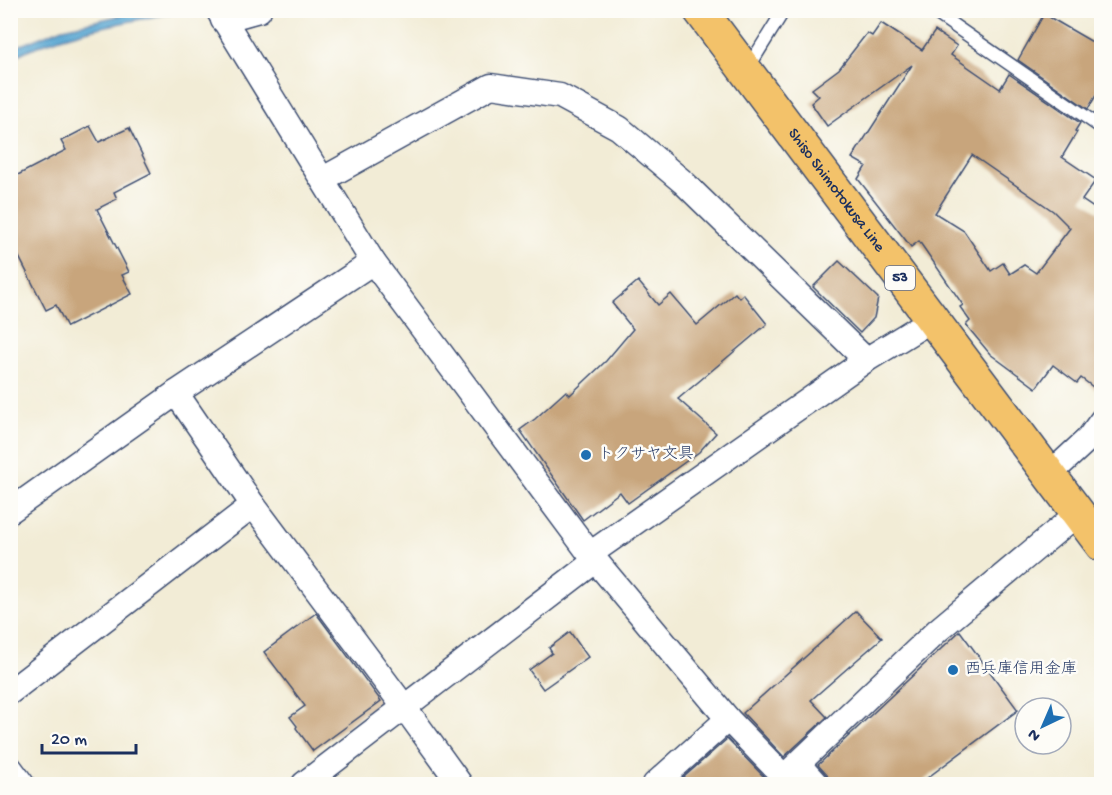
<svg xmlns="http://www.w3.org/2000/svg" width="1112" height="795" font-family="'Gochi Hand','Klee One',sans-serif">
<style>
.water{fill:#58a6d1;stroke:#3a6a98;stroke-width:1.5}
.building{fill:#c8a57b;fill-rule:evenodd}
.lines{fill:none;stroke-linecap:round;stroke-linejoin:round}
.lane-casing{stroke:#3b4b70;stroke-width:15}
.street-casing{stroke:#3b4b70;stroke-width:27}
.primary-casing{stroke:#3b4b70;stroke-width:36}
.lane{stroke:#fff;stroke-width:12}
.street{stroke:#fff;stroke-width:24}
.primary{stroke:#f3c26a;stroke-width:33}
.poi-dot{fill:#1f6fb2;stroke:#fdfcf7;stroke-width:2}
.labels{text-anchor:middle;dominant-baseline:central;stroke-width:5;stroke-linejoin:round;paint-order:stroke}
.shield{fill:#fdfcf7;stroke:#5f6c8c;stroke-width:1.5}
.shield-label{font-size:15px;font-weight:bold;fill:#1b2f5e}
.street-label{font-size:16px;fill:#1b2f5e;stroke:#fdfcf7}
.poi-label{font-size:16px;fill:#1b2f5e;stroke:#fdfcf7;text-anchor:start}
</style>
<rect width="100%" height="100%" fill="#fdfcf7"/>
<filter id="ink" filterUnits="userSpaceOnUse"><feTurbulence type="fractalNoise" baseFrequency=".0167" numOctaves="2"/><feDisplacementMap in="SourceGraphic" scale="12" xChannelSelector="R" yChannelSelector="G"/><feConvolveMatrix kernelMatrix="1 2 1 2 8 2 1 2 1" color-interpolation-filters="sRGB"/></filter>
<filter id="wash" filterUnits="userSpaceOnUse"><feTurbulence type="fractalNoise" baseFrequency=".008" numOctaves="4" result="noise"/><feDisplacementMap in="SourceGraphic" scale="24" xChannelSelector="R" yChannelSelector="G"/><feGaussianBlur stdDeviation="1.35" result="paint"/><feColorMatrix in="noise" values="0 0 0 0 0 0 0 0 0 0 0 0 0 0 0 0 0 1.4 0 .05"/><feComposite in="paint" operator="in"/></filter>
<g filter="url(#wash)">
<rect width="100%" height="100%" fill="#f2ecd6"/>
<path class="water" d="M 146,10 L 184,11 C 126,22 63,31 11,58 L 11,49 L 63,28 Z"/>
<g id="blocks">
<g class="building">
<polygon points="1044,14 1101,47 1101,87 1088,109 1018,60"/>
<path d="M 881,23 L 922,50 L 935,31 L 957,46 L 951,55 L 1000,89 L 1009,74 L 1080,123 L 1075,131 L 1077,132 L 1062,157 L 1096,180 L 1082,200 L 1101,213 L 1101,393 L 1081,378 L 1077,383 L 1053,365 L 1036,388 L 990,354 L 966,325 L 970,321 L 960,307 L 963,305 L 919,241 L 911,247 L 858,179 L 866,166 L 852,158 L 912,65 L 827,126 L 811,103 L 819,96 L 812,89 L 839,69 L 867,33 L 872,36 ZM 972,155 L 1053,211 L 1070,228 L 1036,273 L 1024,265 L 1010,274 L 1003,263 L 991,271 L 964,231 L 935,213 Z"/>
<polygon points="90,126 99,142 129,128 151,173 114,192 117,199 97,209 129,272 122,275 132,294 67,327 56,305 46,310 10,239 10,179 66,150 61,141"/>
<polygon points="839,261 878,298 874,318 860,333 813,287"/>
<polygon points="638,281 658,305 671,294 697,325 735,293 739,298 743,294 767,324 678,399 716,433 699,452 628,503 620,492 583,520 520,430 535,419 566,391 570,395 606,361 633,329 612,303"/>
<polygon points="856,611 882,638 811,700 827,717 784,757 743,713"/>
<polygon points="316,613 381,701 313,751 296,728 297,726 290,717 305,706 264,652"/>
<polygon points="960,631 1018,710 919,784 830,784 827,775 818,765"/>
<polygon points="570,632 588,657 543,689 529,670 552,653 549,648"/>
<polygon points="727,739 771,784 676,784"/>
</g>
</g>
</g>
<g filter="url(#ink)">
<use href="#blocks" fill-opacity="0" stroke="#3b4b70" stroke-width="1.5"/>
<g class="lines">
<defs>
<g id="lane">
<polyline points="928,10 933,11 1102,128"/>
<polyline points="748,68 784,10"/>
</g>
<g id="street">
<polyline points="218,10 373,262 590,554 728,719 784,777 938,630 1077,514"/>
<polyline points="223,20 259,10"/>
<polyline points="323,179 491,86 560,96 619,128 683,182 866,360"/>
<polyline points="176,393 253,505 405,708 460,784"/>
<polyline points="1049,475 1088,439 1102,420"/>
<polyline points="10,511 176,393 373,262"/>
<polyline points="590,554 866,360 931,320"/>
<polyline points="10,692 253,505"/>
<polyline points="799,765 816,784"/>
<polyline points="10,768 22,784"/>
<polyline points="304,784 595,561"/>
<polyline points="655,784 728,719"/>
</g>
<g id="primary">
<path id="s1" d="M 700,10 L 1102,545"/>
</g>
</defs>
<use href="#lane" class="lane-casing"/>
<use href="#street" class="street-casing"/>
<use href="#primary" class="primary-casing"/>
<use href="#lane" class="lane"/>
<use href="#street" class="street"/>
<use href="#primary" class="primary"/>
</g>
</g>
<g class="poi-dot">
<circle cx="586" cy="455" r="6"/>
<circle cx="953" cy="670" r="6"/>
</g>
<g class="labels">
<rect class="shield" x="885" y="266" width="30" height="24" rx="4.5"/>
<g class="shield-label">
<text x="900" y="278">53</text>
</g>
<g class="street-label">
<text stroke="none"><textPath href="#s1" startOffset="226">Shiso Shimotokusa Line</textPath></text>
</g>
<g class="poi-label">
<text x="598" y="455">トクサヤ文具</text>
<text x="965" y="670">西兵庫信用金庫</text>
</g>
</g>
<rect width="1112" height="795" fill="none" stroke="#fdfcf7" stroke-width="36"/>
<g transform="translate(1043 726) rotate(224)"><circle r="28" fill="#fdfcf7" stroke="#a3aaba" stroke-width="1.5"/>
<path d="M0-4.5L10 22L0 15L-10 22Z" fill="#1f6fb2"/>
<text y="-9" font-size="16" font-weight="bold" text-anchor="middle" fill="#1b2f5e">N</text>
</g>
<path d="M42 744v9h94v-9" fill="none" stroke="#1b2f5e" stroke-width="3"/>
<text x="51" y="744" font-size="18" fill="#1b2f5e" stroke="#fdfcf7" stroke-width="4.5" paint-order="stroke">20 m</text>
</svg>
